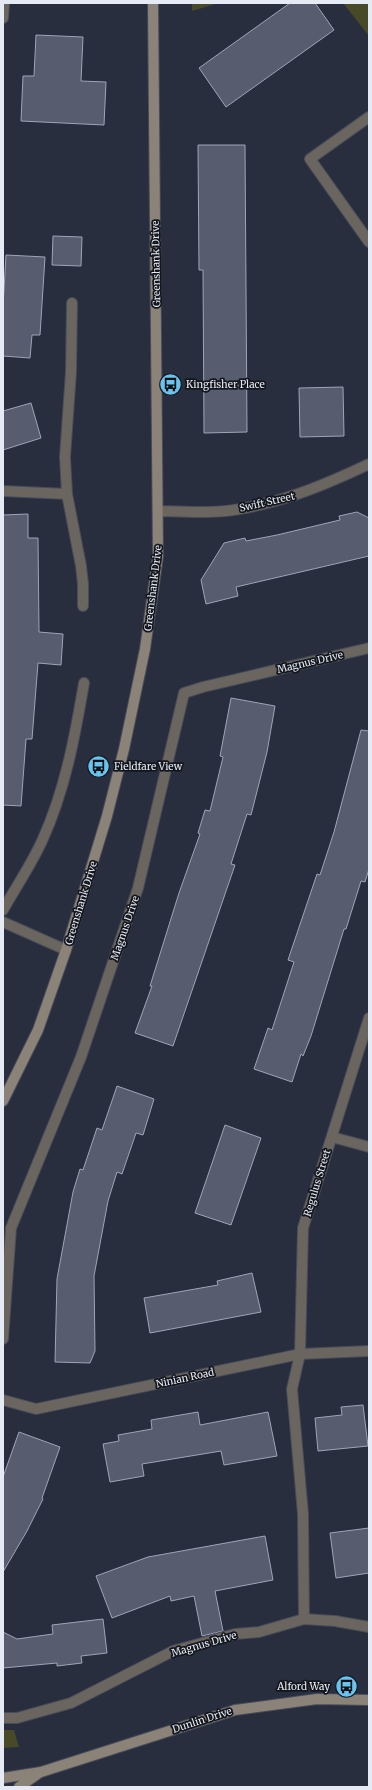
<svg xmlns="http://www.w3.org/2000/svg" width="372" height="1790" font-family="Merriweather,serif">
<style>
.green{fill:#484927}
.building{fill:#575d6e;stroke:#9ea5b8}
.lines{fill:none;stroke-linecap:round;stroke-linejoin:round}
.lane-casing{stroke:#464c5a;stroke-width:12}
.street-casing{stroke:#464c5a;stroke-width:12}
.secondary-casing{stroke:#464c5a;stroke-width:12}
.lane{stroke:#6a655e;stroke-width:10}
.street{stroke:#6a655e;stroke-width:10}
.secondary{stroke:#8c8378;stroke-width:10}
.labels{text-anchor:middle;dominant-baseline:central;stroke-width:3.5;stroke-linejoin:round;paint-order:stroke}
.street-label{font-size:10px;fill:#e6eaf4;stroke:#14161d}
.poi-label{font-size:10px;fill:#e6eaf4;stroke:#14161d;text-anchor:start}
</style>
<rect width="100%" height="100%" fill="#282e3d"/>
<g class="green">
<polygon points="192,3 219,3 192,11"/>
<polygon points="343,3 369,3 369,36"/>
<polygon points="3,1730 14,1730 19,1747 3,1748"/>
</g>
<g class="building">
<polygon points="290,3 315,3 334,30 226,107 199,68"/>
<polygon points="36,35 83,37 81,81 106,82 104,125 21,121 23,76 34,76"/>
<polygon points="198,145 245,145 247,432 204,433 203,270 199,270"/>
<polygon points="53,236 82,237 81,266 52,265"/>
<polygon points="6,255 45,257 40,335 32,335 30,358 3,356 3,307"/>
<polygon points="343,387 344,436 300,437 299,388"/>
<polygon points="31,403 41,438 3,450 3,411"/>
<polygon points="357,512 369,518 369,556 236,587 238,596 206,604 201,580 224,543 245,538 246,541 277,535 340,520 339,516"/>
<polygon points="28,514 28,538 38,538 39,632 63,634 61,665 38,663 32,739 26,739 21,806 3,805 3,515"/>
<polygon points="231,698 275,706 267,752 251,815 247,814 231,864 235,865 173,1046 135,1033 152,986 150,986 179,893 200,834 198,833 205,810 210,811 223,757 220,756"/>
<polygon points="361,730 369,731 369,869 365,882 361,881 346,929 344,929 311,1036 303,1056 301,1054 292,1082 254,1069 268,1028 272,1030 294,962 288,960 317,874 320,875 334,832"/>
<polygon points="117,1086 154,1099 143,1135 136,1133 122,1174 117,1172 108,1201 94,1276 95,1351 90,1363 55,1362 57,1279 73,1192 80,1169 83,1170 97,1128 102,1130"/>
<polygon points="225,1125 261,1138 231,1225 195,1213"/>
<polygon points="252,1273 261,1312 150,1333 144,1298 218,1285 217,1281"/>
<polygon points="363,1405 368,1446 318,1451 315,1418 342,1415 341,1407"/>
<polygon points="198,1412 200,1425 268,1412 277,1456 224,1465 221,1451 142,1464 144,1476 110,1482 103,1444 119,1441 118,1435 152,1429 151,1420"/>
<polygon points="19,1432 60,1447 42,1498 43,1499 27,1531 3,1572 3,1477"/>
<polygon points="369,1528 369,1573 336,1578 330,1533"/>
<polygon points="265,1536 273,1580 215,1591 223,1631 202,1636 194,1596 171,1601 170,1596 112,1618 96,1576 148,1557"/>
<polygon points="103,1619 107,1653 81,1656 82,1663 57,1666 57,1663 3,1668 3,1632 17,1639 53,1634 52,1625"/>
</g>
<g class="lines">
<defs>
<g id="lane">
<polyline points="3,18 4,3"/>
<path d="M 3,910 C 16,887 31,865 42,841 C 65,791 75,736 84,683"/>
</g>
<g id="street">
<polyline points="369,117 310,159 369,242"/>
<polyline points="72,303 71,372 65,457 67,494 81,566 83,584 83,606"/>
<polyline points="3,491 67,494"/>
<path d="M 159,511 C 187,512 217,514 245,508 C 289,500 329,483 369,464"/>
<polyline points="3,922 66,950"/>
<polyline points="332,1137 369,1147"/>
<polyline points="3,1339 11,1228 81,1057 138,888 184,693 203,687 369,648"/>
<polyline points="3,1400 36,1409 300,1354 369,1351"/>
<polyline points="304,1619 303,1514 292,1389 300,1354 303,1228 369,1018"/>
<polyline points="3,1718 17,1718 71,1703 173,1651 235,1634 259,1632 304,1619 335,1621 369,1627"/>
</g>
<g id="secondary">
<polyline points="3,1101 38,1030 66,950 107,816 124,749 145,649 158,556 153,3"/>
<polyline points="3,1778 41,1772 235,1710 317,1699 369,1700"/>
<polyline points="19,1787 39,1773"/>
</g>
</defs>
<use href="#lane" class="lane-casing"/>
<use href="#street" class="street-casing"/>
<use href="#secondary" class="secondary-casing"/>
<use href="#lane" class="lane"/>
<use href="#street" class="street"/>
<use href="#secondary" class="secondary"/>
</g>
<defs>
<symbol id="bus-disc" viewBox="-11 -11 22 22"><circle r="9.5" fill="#69c3f1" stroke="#14161d"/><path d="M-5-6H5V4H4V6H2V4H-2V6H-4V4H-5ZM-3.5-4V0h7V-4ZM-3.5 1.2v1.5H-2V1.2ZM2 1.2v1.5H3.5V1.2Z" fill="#111"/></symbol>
</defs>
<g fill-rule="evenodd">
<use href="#bus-disc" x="158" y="372" width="25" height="25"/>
<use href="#bus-disc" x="86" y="754" width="25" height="25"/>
<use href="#bus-disc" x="334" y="1674" width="25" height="25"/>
</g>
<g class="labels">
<g class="street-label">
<text transform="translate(156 264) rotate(-91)">Greenshank Drive</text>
<text transform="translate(267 502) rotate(-13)">Swift Street</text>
<text transform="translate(153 588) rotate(-83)">Greenshank Drive</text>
<text transform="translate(310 662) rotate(-13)">Magnus Drive</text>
<text transform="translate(81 903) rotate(-73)">Greenshank Drive</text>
<text transform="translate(125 928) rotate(-71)">Magnus Drive</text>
<text transform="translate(317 1183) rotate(-73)">Regulus Street</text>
<text transform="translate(185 1378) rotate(-12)">Ninian Road</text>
<text transform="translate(204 1644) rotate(-16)">Magnus Drive</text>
<text transform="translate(202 1720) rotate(-18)">Dunlin Drive</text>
</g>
<g class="poi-label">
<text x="186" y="384">Kingfisher Place</text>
<text x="114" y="766">Fieldfare View</text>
<text x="330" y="1686" text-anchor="end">Alford Way</text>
</g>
</g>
<rect width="372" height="1790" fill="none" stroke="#e6eaf4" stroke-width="8"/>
</svg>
